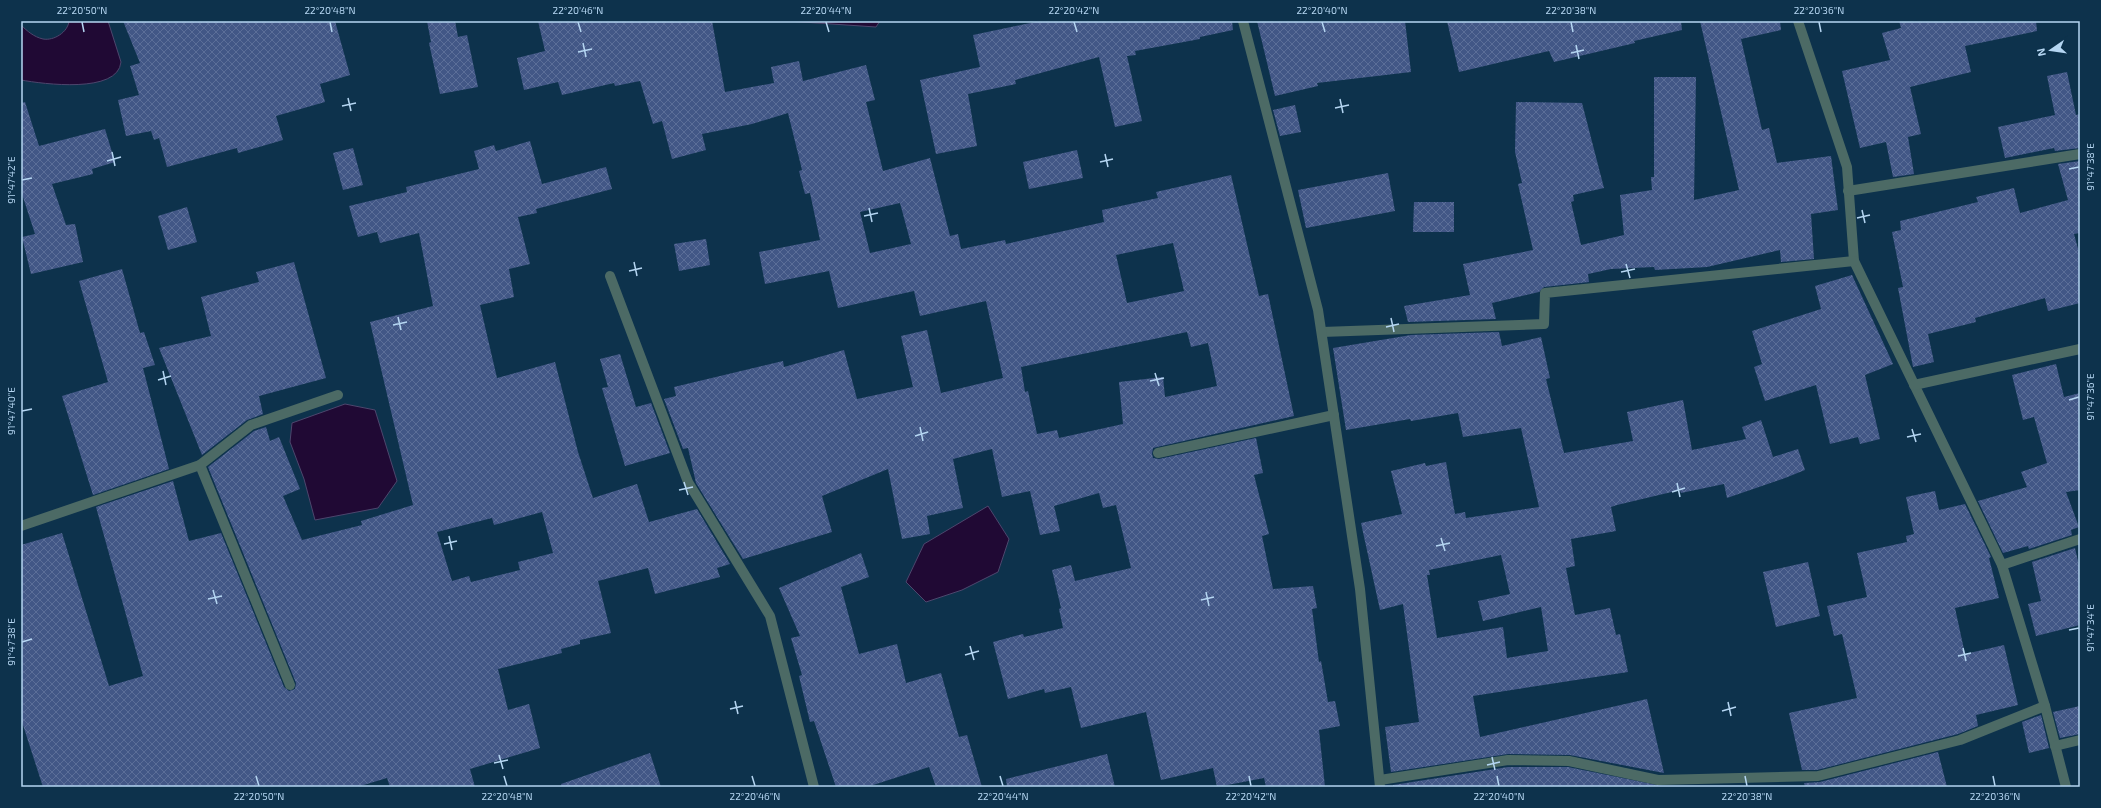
<svg xmlns="http://www.w3.org/2000/svg" width="2101" height="808" font-family="'Exo 2',sans-serif">
<style>
.water{fill:#200934;stroke:#4d466d}
.building{fill:url(#building-cross-hatch);fill-rule:evenodd}
.lines{fill:none;stroke-linecap:round;stroke-linejoin:round}
.minor{stroke:#4c6a65;stroke-width:10}
.tertiary{stroke:#4c6a65;stroke-width:10}
.ticks{fill:none;stroke:#b5d6f2;stroke-width:1.5}
.neatline{fill:none;stroke:#b5d6f2;stroke-width:1.5}
.ticks-label{font-size:10px;text-anchor:middle;fill:#b5d6f2}
</style>
<defs>
<pattern id="building-cross-hatch" width="8" height="8" patternUnits="userSpaceOnUse"><rect width="8" height="8" fill="#425786"/><path d="M0 0l8 8M0 8l8-8" fill="none" stroke="#5b6e98"/></pattern>
</defs>
<rect width="100%" height="100%" fill="#0d324c"/>
<g class="water">
<path d="M 69,21 L 108,21 L 121,62 C 118,94 43,84 21,80 L 21,25 C 27,31 34,37 43,39 C 54,41 68,32 69,21 Z"/>
<polygon points="787,21 880,21 876,27"/>
<polygon points="345,404 375,410 397,481 378,508 315,520 304,479 290,442 292,423"/>
<polygon points="988,506 1009,539 998,572 962,590 926,602 906,582 924,544"/>
</g>
<g class="building">
<polygon points="123,21 335,21 350,75 320,84 325,102 276,116 283,140 238,153 237,148 167,167 159,138 154,140 151,131 126,136 118,100 139,95 130,66 140,63"/>
<polygon points="427,21 455,21 458,37 467,35 478,87 440,94 429,43 431,42"/>
<path d="M 538,21 L 712,21 L 725,92 L 774,83 L 771,67 L 799,61 L 803,81 L 866,65 L 875,100 L 866,102 L 883,171 L 930,158 L 950,236 L 958,234 L 961,249 L 1005,240 L 1006,244 L 1104,222 L 1102,210 L 1158,198 L 1156,192 L 1231,175 L 1259,296 L 1268,294 L 1294,416 L 1157,447 L 1153,448 L 1152,454 L 1153,458 L 1159,459 L 1256,438 L 1263,473 L 1254,475 L 1269,534 L 1262,536 L 1273,589 L 1313,586 L 1317,608 L 1312,609 L 1319,662 L 1321,661 L 1328,702 L 1335,701 L 1340,726 L 1319,730 L 1325,787 L 1266,787 L 1264,778 L 1217,787 L 1213,768 L 1161,780 L 1146,712 L 1081,728 L 1071,687 L 1045,693 L 1044,689 L 1008,699 L 993,642 L 1023,634 L 1024,637 L 1063,628 L 1059,609 L 1061,608 L 1052,570 L 1071,565 L 1075,581 L 1131,568 L 1116,505 L 1103,508 L 1099,493 L 1054,506 L 1060,531 L 1040,535 L 1030,491 L 1002,497 L 992,449 L 953,459 L 963,508 L 927,516 L 930,534 L 902,539 L 888,469 L 822,496 L 832,532 L 743,559 L 696,483 L 688,448 L 683,449 L 664,399 L 676,396 L 674,387 L 783,361 L 784,367 L 844,350 L 857,399 L 913,387 L 901,336 L 927,330 L 941,393 L 1003,378 L 986,301 L 920,316 L 914,291 L 838,308 L 829,271 L 765,284 L 759,252 L 820,240 L 810,193 L 805,194 L 799,171 L 802,170 L 788,113 L 752,124 L 702,134 L 706,150 L 672,159 L 662,121 L 653,124 L 640,81 L 615,86 L 614,83 L 562,95 L 558,82 L 524,90 L 517,58 L 545,51 ZM 900,203 L 911,244 L 870,253 L 860,212 ZM 1173,243 L 1184,291 L 1127,303 L 1116,255 ZM 1187,332 L 1191,347 L 1208,343 L 1217,386 L 1165,397 L 1163,377 L 1119,382 L 1123,424 L 1059,438 L 1057,430 L 1037,434 L 1028,391 L 1025,392 L 1021,367 Z"/>
<polygon points="1040,21 1232,21 1233,30 1200,37 1200,39 1135,51 1136,55 1127,56 1142,121 1115,127 1099,57 1015,80 1016,84 968,94 977,146 936,154 920,80 980,67 973,35"/>
<polygon points="1257,21 1405,21 1411,72 1317,83 1318,86 1275,96"/>
<polygon points="1447,21 1681,21 1682,30 1634,41 1635,43 1554,62 1549,51 1459,72"/>
<polygon points="1700,21 1780,21 1781,30 1741,39 1762,130 1769,128 1777,163 1831,156 1838,210 1811,214 1814,259 1781,262 1780,250 1707,267 1655,270 1654,267 1611,269 1588,274 1589,282 1544,287 1539,292 1492,303 1496,319 1408,322 1404,306 1470,295 1463,264 1533,250 1518,184 1522,183 1515,152 1516,102 1582,103 1604,188 1573,195 1574,201 1571,202 1581,245 1624,235 1620,195 1652,190 1651,177 1654,177 1654,77 1696,77 1694,200 1739,190"/>
<polygon points="1899,21 2036,21 2037,31 1965,46 1971,72 1910,87 1921,134 1908,137 1914,174 1893,177 1886,142 1860,148 1842,71 1890,60 1882,33 1901,28"/>
<polygon points="2067,72 2076,115 2080,114 2080,148 2055,151 2054,148 2005,158 1998,127 2055,115 2047,76"/>
<polygon points="25,102 39,146 105,129 115,162 92,169 93,174 52,184 66,225 75,224 83,262 31,274 22,237 35,234 21,191 21,103"/>
<polygon points="1295,105 1301,132 1280,136 1273,110"/>
<path d="M 530,141 L 542,184 L 606,167 L 612,189 L 536,209 L 537,213 L 518,217 L 530,264 L 509,269 L 514,297 L 480,305 L 497,378 L 555,362 L 578,452 L 593,498 L 637,484 L 649,522 L 697,509 L 730,564 L 717,568 L 720,577 L 655,594 L 648,568 L 598,581 L 611,633 L 580,640 L 580,644 L 561,649 L 562,653 L 498,669 L 508,710 L 529,704 L 540,748 L 470,769 L 475,787 L 390,787 L 387,778 L 357,787 L 43,787 L 21,719 L 21,545 L 62,533 L 109,686 L 143,676 L 96,507 L 173,481 L 189,541 L 221,533 L 284,687 L 289,691 L 295,689 L 296,683 L 208,467 L 254,431 L 266,427 L 270,441 L 279,437 L 300,489 L 283,496 L 302,540 L 362,525 L 361,521 L 413,505 L 370,322 L 433,306 L 419,233 L 380,243 L 377,232 L 358,237 L 349,206 L 407,192 L 406,187 L 479,169 L 474,151 L 494,145 L 496,151 ZM 542,512 L 553,553 L 518,562 L 520,570 L 471,582 L 469,576 L 452,581 L 437,532 L 492,518 L 494,525 Z"/>
<polygon points="353,148 363,185 343,190 333,153"/>
<polygon points="1077,150 1083,178 1029,189 1023,162"/>
<polygon points="2080,161 2080,233 2074,234 2080,256 2080,303 2048,311 2045,298 1975,318 1976,322 1928,334 1934,362 1913,367 1898,288 1903,287 1892,232 1901,230 1900,221 1978,202 1976,197 2014,188 2020,213 2068,200 2058,164"/>
<polygon points="1388,173 1395,211 1306,228 1298,190"/>
<polygon points="1414,202 1454,202 1454,232 1413,232"/>
<polygon points="187,207 197,242 168,250 158,216"/>
<polygon points="706,239 710,265 679,271 674,244"/>
<polygon points="294,262 326,378 259,396 263,414 247,420 202,455 159,348 211,336 201,297 259,282 256,272"/>
<polygon points="122,269 140,333 144,332 155,365 143,368 169,469 93,495 62,396 108,382 79,281"/>
<polygon points="1852,275 1893,364 1865,375 1880,439 1860,444 1858,437 1830,444 1816,385 1765,401 1754,367 1762,364 1752,331 1821,309 1815,286"/>
<path d="M 1499,332 L 1502,346 L 1541,337 L 1550,378 L 1546,379 L 1564,453 L 1633,441 L 1627,412 L 1683,400 L 1692,450 L 1746,439 L 1742,427 L 1761,420 L 1773,457 L 1798,449 L 1805,470 L 1785,478 L 1727,498 L 1724,484 L 1681,493 L 1680,490 L 1617,505 L 1611,507 L 1616,531 L 1571,539 L 1575,566 L 1566,568 L 1575,615 L 1610,608 L 1616,635 L 1620,634 L 1628,672 L 1473,696 L 1480,737 L 1647,699 L 1664,773 L 1570,755 L 1508,754 L 1391,772 L 1385,727 L 1419,722 L 1403,604 L 1380,610 L 1361,523 L 1402,514 L 1391,471 L 1425,463 L 1426,466 L 1446,462 L 1455,514 L 1465,512 L 1466,518 L 1539,507 L 1521,428 L 1463,437 L 1458,413 L 1411,421 L 1410,419 L 1346,430 L 1333,348 L 1411,335 ZM 1501,555 L 1510,594 L 1478,601 L 1483,621 L 1541,607 L 1548,651 L 1507,658 L 1503,627 L 1437,638 L 1427,575 L 1430,575 L 1429,570 Z"/>
<polygon points="620,354 636,407 651,403 670,453 625,466 602,388 608,387 600,359"/>
<polygon points="2056,364 2064,397 2080,393 2080,490 2066,492 2079,527 2071,530 2072,535 2029,549 2028,546 2003,553 1978,501 2027,487 2021,472 2047,463 2034,417 2023,420 2012,375"/>
<polygon points="1935,491 1939,510 1965,504 1991,557 1989,558 1999,598 1955,608 1965,654 2004,645 2018,705 1976,715 1978,726 1958,734 1817,770 1802,770 1789,713 1857,698 1842,634 1834,636 1827,606 1867,597 1857,553 1907,542 1906,536 1914,534 1906,497"/>
<polygon points="2075,548 2080,570 2080,625 2036,636 2028,604 2041,601 2032,562"/>
<polygon points="861,553 869,577 841,587 859,654 897,644 906,683 941,673 959,737 967,735 982,787 936,787 929,767 867,787 836,787 814,721 810,722 799,676 802,675 791,638 800,636 779,588"/>
<polygon points="1808,562 1820,616 1776,627 1763,572"/>
<polygon points="2080,706 2080,734 2060,738 2053,712"/>
<polygon points="2041,715 2049,748 2029,753 2022,722"/>
<polygon points="1938,752 1947,787 1805,787 1804,783 1820,782"/>
<polygon points="650,753 661,787 562,787 561,784"/>
<polygon points="1107,754 1115,787 1007,787 1006,779"/>
<polygon points="1508,767 1568,767 1667,787 1393,787 1393,785"/>
</g>
<g class="lines">
<g class="minor">
<polyline points="1798,21 1847,167 1854,261 2002,565"/>
<polyline points="1848,191 2080,154"/>
<polyline points="610,276 688,482 770,616 814,787"/>
<polyline points="1322,332 1544,324 1545,293 1854,261"/>
<polyline points="1914,385 2080,349"/>
<polyline points="1158,453 1334,415"/>
<polyline points="200,465 290,685"/>
<polyline points="21,526 200,465 251,425 338,395"/>
<polyline points="2045,706 2066,787"/>
<polyline points="2055,746 2080,740"/>
<polyline points="1380,780 1508,760 1569,761 1658,780 1818,776 1960,740 2045,706 2002,565 2080,539"/>
</g>
<polyline class="tertiary" points="1243,21 1318,310 1360,589 1380,787"/>
</g>
<path class="ticks" d="M 82,22 L 84,32M 330,22 L 332,32M 578,22 L 581,32M 826,22 L 829,32M 1074,22 L 1077,32M 1322,22 L 1325,32M 1571,22 L 1573,32M 1819,22 L 1821,32M 583,43 L 586,57M 1576,45 L 1579,59M 578,52 L 592,49M 1571,53 L 1584,50M 348,98 L 351,111M 1340,99 L 1343,113M 342,106 L 356,103M 1335,108 L 1349,105M 112,152 L 115,166M 1105,154 L 1108,167M 107,161 L 121,157M 1100,162 L 1113,159M 2069,169 L 2079,167M 22,180 L 32,178M 869,208 L 872,222M 1862,210 L 1865,223M 864,216 L 878,213M 1857,218 L 1870,215M 634,262 L 637,276M 1626,264 L 1630,278M 629,271 L 642,268M 1621,272 L 1635,269M 398,317 L 401,330M 1391,318 L 1394,332M 393,325 L 407,322M 1386,327 L 1399,324M 163,371 L 166,385M 1155,373 L 1159,386M 158,380 L 171,376M 1150,381 L 1164,378M 2069,400 L 2079,397M 22,411 L 32,409M 920,427 L 923,441M 1912,429 L 1916,442M 915,436 L 928,432M 1907,437 L 1921,434M 684,482 L 688,495M 1677,483 L 1680,497M 679,490 L 693,487M 1672,492 L 1685,488M 449,536 L 452,550M 1441,538 L 1445,551M 444,544 L 457,541M 1436,546 L 1450,543M 213,590 L 217,604M 1206,592 L 1209,606M 208,599 L 222,596M 1201,600 L 1214,597M 2069,630 L 2079,628M 22,642 L 32,639M 970,646 L 974,660M 1963,648 L 1966,661M 965,655 L 979,651M 1958,656 L 1971,653M 735,701 L 738,714M 1728,702 L 1731,716M 730,709 L 743,706M 1722,711 L 1736,707M 499,755 L 503,769M 1492,757 L 1495,770M 494,763 L 508,760M 1487,765 L 1500,762M 256,776 L 259,786M 504,776 L 507,786M 752,776 L 755,786M 1000,776 L 1003,786M 1249,776 L 1251,786M 1497,776 L 1499,786M 1745,776 L 1747,786M 1993,776 L 1995,786"/>
<rect width="2101" height="808" fill="none" stroke="#0d324c" stroke-width="44"/>
<g transform="translate(2051 50) rotate(257)" stroke="#0d324c" stroke-width="3" paint-order="stroke">
<path d="M0-3L7 15L0 10L-7 15Z" fill="#b5d6f2"/>
<text y="-6" font-size="11" font-weight="bold" text-anchor="middle" fill="#b5d6f2">N</text>
</g>
<rect x="22" y="22" width="2057" height="764" class="neatline"/>
<g class="ticks-label">
<text x="82" y="14">22°20'50"N</text>
<text x="330" y="14">22°20'48"N</text>
<text x="578" y="14">22°20'46"N</text>
<text x="826" y="14">22°20'44"N</text>
<text x="1074" y="14">22°20'42"N</text>
<text x="1322" y="14">22°20'40"N</text>
<text x="1571" y="14">22°20'38"N</text>
<text x="1819" y="14">22°20'36"N</text>
<text transform="translate(2090 167) rotate(-90)" y="4">91°47'38"E</text>
<text transform="translate(11 180) rotate(-90)" y="4">91°47'42"E</text>
<text transform="translate(2090 397) rotate(-90)" y="4">91°47'36"E</text>
<text transform="translate(11 411) rotate(-90)" y="4">91°47'40"E</text>
<text transform="translate(2090 628) rotate(-90)" y="4">91°47'34"E</text>
<text transform="translate(11 642) rotate(-90)" y="4">91°47'38"E</text>
<text x="259" y="800">22°20'50"N</text>
<text x="507" y="800">22°20'48"N</text>
<text x="755" y="800">22°20'46"N</text>
<text x="1003" y="800">22°20'44"N</text>
<text x="1251" y="800">22°20'42"N</text>
<text x="1499" y="800">22°20'40"N</text>
<text x="1747" y="800">22°20'38"N</text>
<text x="1995" y="800">22°20'36"N</text>
</g>
</svg>
